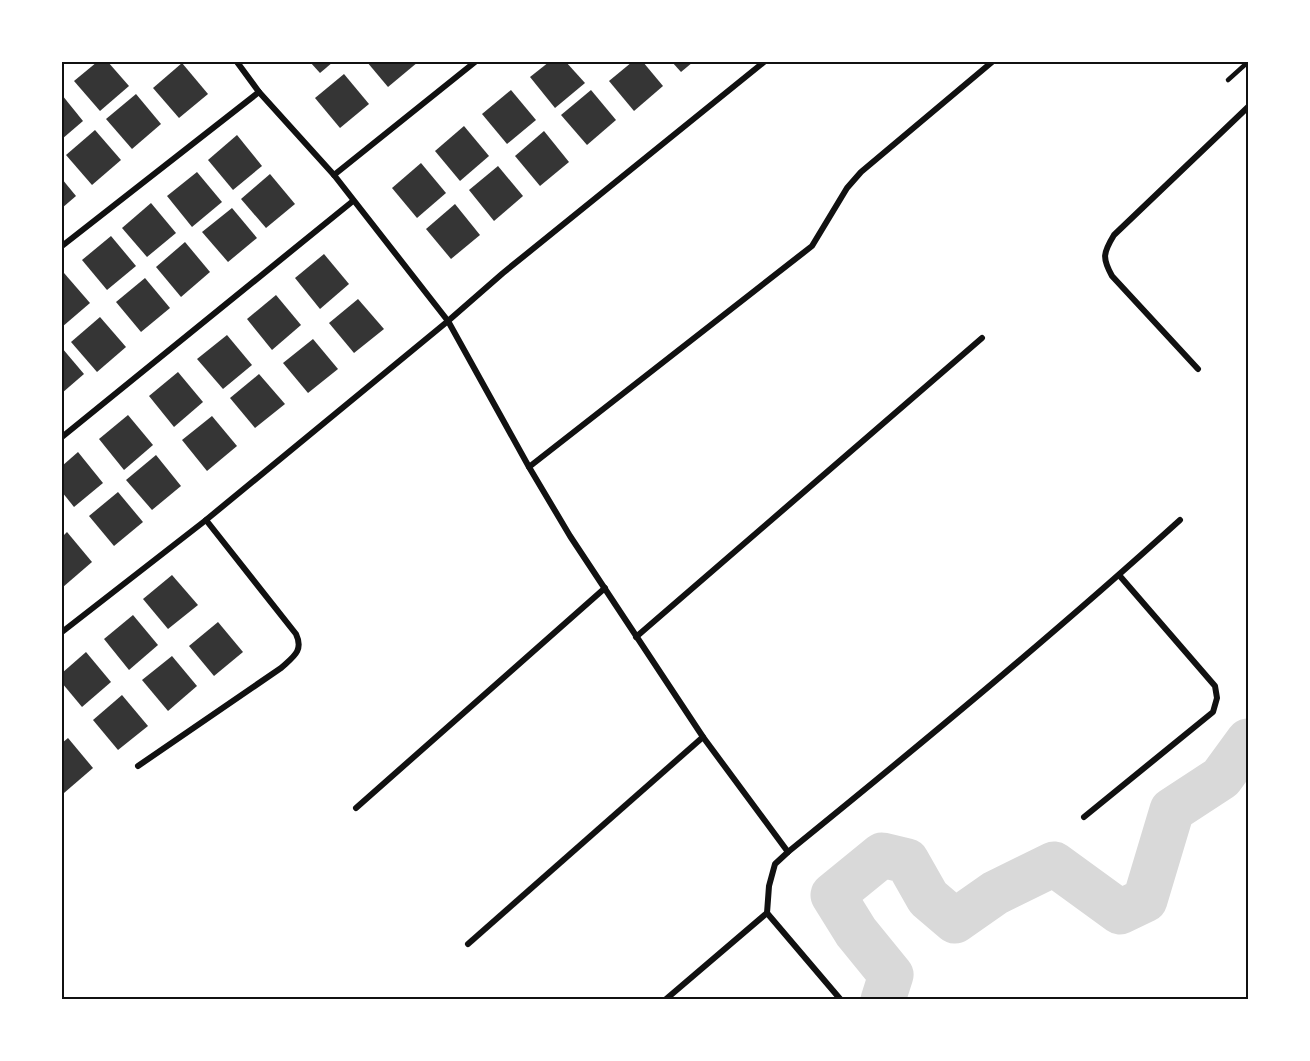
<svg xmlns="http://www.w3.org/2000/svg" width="1310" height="1061" font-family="'Fira Sans Condensed',sans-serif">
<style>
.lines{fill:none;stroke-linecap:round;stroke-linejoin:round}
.river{stroke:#d9d9d9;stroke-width:45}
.building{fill:#353535}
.service{stroke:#111;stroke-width:4.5}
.minor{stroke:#111;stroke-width:6}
.neatline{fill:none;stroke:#111;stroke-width:2}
</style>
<rect width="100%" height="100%" fill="#fff"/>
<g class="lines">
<polyline class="river" points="883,1000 891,975 856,932 833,895 882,855 907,861 928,898 955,921 995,893 1054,864 1120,912 1145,900 1172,810 1221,778 1248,741"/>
</g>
<g class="building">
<polygon points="97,62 108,62 129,86 100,111 74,81"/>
<polygon points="310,62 333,62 320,73"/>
<polygon points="367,62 418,62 388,87"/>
<polygon points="549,62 566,62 585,83 555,108 530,77"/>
<polygon points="632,62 643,62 663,86 634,111 609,81"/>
<polygon points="672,62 693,62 681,72"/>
<polygon points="182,63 208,94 179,118 153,88"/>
<polygon points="344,74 369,104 340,128 315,98"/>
<polygon points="511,90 536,120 507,144 482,114"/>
<polygon points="591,90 616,120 587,145 561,115"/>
<polygon points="136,94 161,124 132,149 106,119"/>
<polygon points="62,95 83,121 62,139"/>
<polygon points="464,126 489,156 460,181 435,151"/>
<polygon points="95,130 121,160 92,185 66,155"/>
<polygon points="544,131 569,162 540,186 515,156"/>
<polygon points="237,135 262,166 233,190 208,160"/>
<polygon points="421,163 446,193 417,218 392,188"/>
<polygon points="498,166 523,196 494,221 469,190"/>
<polygon points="197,172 222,202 192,227 167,196"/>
<polygon points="270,174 295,204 266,228 241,199"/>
<polygon points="62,179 76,196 62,208"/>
<polygon points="151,203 176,233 147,257 122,228"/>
<polygon points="455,204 480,235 451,259 426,229"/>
<polygon points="232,208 257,238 228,262 202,232"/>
<polygon points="111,236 136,266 107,290 82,260"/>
<polygon points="185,242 210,272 181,297 156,267"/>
<polygon points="324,254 349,284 320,309 295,278"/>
<polygon points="64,273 90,303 62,327 62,276"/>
<polygon points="145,278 170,308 141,332 116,302"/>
<polygon points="276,295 301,325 272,350 247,319"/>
<polygon points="358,299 384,329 354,353 329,323"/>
<polygon points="100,317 126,347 97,372 71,342"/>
<polygon points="227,335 252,365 223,389 197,359"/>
<polygon points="313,339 338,369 308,393 283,363"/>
<polygon points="62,348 84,374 62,393"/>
<polygon points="178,372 203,402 174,427 149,396"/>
<polygon points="259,374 285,404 255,428 230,398"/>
<polygon points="128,415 153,445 124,470 99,439"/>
<polygon points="212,416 237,446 207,471 182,440"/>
<polygon points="78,452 103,483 74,507 62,492 62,466"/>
<polygon points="156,455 181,486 152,510 126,480"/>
<polygon points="118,492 143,522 114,546 89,516"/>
<polygon points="67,532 92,562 63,587 62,537"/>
<polygon points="172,575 198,605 168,629 143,599"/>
<polygon points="133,615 158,645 129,670 104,639"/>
<polygon points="218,622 243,652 214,676 189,646"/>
<polygon points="86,652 111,682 82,707 62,683 62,673"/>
<polygon points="172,656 197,686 168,711 142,680"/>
<polygon points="122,695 148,726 118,750 93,720"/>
<polygon points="68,738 93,768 64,793 62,790 62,743"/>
</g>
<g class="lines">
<polyline class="service" points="1228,80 1248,62"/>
<g class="minor">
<polyline points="237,62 259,92 334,175 448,321 529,467 570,536 703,737 788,852 775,864 769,886 767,913 841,1000"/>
<polyline points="334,175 475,62"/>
<polyline points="62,246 259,92"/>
<path d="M 1198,369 L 1112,276 C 1102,258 1103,253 1114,235 L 1248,107"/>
<polyline points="62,437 353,201"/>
<polyline points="529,467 812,246 847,188 861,172 992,62"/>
<polyline points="62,632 206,520 448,321 503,273 764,62"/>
<polyline points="636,637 982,338"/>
<path d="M 138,766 L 281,668 C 293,657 304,651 296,634 L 206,520"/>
<polyline points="356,808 605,588"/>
<polyline points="1084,817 1213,712 1217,698 1215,686 1119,575"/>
<path d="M 788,852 C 921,744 1053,635 1180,520"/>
<polyline points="468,944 703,737"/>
<polyline points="665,1000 767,913"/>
</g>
</g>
<rect width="1310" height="1061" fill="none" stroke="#ffffff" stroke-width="126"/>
<rect x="63" y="63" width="1184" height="935" class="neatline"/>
</svg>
